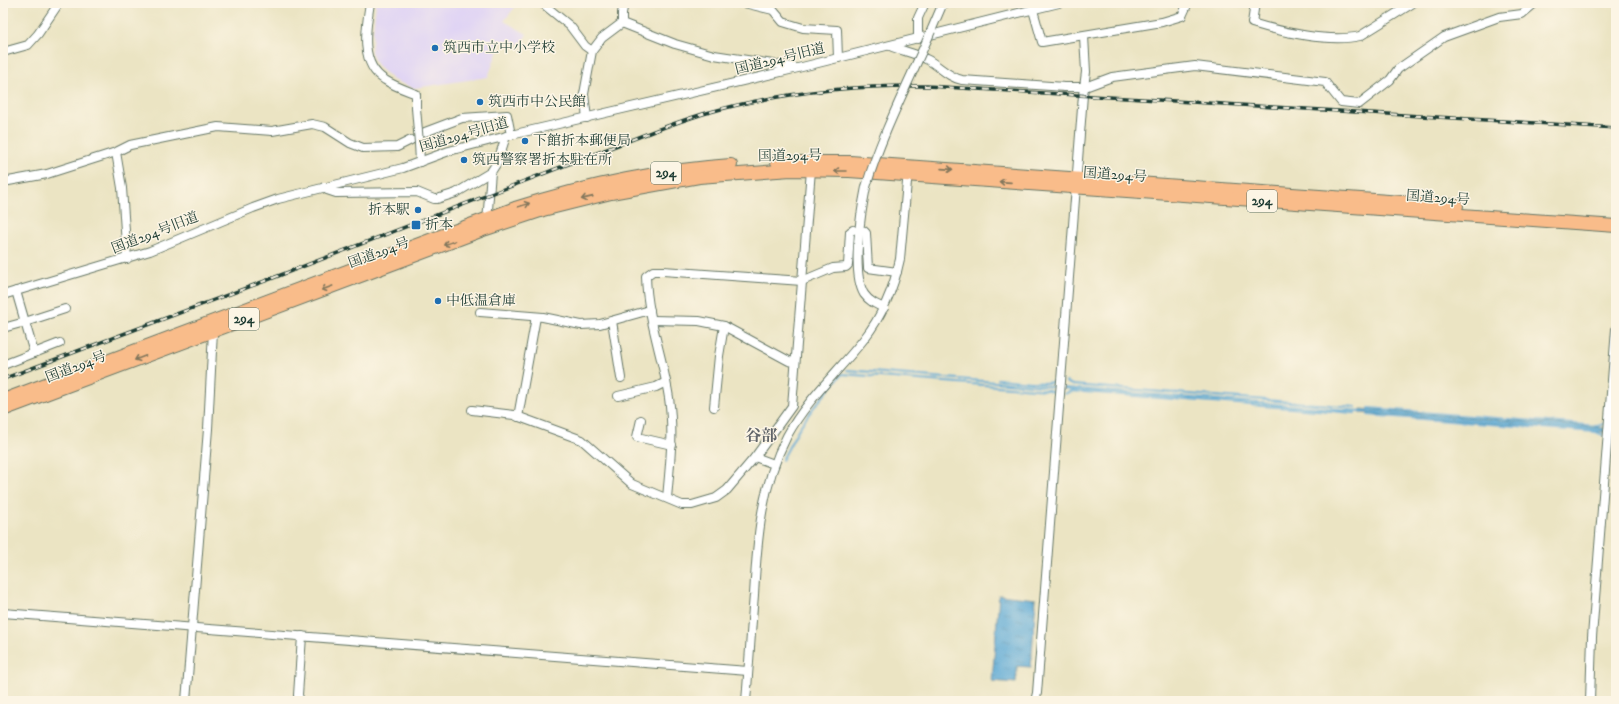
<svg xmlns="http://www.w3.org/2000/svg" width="1619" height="704" font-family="'IM FELL DW Pica','Noto Serif JP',serif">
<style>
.built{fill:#e0d4f4}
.water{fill:url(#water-ripples);stroke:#3e7384}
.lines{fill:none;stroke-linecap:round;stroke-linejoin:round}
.stream{stroke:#5ca9d5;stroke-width:2}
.minor-casing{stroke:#676;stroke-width:10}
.highway-casing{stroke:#676;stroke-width:14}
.minor{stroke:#fff;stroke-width:8}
.highway{stroke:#f9bc8a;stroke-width:12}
.rail-casing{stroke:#1f3d34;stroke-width:3.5}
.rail{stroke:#fcf5e5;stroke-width:2;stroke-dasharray:6;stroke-linecap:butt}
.minor-bridge-casing{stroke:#676;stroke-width:10;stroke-linecap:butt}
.minor-bridge{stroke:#fff;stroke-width:8}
.oneway{stroke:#81765b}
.poi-dot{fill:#1f6fb2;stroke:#fcf5e5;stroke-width:1.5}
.labels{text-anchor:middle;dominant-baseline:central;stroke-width:3;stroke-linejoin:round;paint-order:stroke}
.shield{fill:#fcf5e5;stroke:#617469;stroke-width:1}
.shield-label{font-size:13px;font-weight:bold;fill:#1f3d34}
.poi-label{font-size:14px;fill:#1f3d34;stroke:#fcf5e5;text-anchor:start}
.street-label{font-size:14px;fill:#1f3d34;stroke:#fcf5e5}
.quarter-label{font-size:16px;font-weight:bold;fill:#61656a;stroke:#fcf5e5}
</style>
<defs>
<pattern id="water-ripples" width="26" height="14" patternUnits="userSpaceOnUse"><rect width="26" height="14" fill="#5ca9d5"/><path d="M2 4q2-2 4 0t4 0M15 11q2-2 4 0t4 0" fill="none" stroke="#4b8bae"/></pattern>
</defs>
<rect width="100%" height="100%" fill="#fcf5e5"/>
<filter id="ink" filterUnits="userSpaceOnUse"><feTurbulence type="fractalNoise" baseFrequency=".025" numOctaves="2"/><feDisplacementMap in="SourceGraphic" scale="8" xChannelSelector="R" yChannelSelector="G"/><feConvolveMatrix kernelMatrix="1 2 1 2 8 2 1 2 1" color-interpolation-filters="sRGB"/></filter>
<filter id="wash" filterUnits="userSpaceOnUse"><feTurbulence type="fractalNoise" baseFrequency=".012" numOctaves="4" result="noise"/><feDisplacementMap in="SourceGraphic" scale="16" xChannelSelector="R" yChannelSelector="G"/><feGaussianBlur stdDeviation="0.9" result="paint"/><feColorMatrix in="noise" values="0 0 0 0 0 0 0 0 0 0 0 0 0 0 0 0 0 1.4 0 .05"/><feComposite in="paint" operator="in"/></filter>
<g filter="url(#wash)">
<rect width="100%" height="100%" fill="#ebe4c3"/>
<polygon class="built" points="376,3 518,3 504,21 527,34 521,44 501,42 488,77 414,88 393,80 376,64 371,52"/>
<g class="water">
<polygon points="1361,409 1616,429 1616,433 1360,413"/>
<polygon points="999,595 1036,599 1031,667 1017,666 1016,683 992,681"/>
</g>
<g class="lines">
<g class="stream">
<polyline points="847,370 1058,387"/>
<polyline points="997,379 1044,383 1056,382"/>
<polyline points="1066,382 1072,385 1356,407"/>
<polyline points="1063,388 1361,411"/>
<polyline points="1064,394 1072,391 1355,413"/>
<polyline points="1369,408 1598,426 1604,424"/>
<polyline points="1368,415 1596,432 1603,435"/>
<polyline points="1614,425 1616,426"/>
<polyline points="1612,436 1616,435"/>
<polyline points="782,460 799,428 814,407 842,374 1048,390 1056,393"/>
</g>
</g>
</g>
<g filter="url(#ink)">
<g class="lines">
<defs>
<g id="minor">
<path d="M 370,3 C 366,28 359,64 385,80 C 394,86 406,90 416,94 L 416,108"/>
<polyline points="542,3 570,26 585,46 592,51"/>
<polyline points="744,3 773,10 783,22 803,28 837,30 838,58"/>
<path d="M 1255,3 L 1252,23 C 1281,32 1330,43 1360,36 L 1413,3"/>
<polyline points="1033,10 1042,42 1162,22 1182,16 1188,3"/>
<polyline points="622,23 675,44 714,55 793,67"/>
<polyline points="622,23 622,13 624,3"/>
<polyline points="931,31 943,3"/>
<polyline points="918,39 918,18 925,3"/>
<path d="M 890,46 C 902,51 915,53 926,59 C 939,65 947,77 962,80 L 1065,87 L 1085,87 L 1112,77 L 1195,66 L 1325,82 L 1341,102 L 1359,104 L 1390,80 L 1398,69 L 1444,37 L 1499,17 L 1522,14 L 1535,3"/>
<polyline points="3,52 28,45 38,34 59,3"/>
<polyline points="587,118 584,94 592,51 602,38 622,23"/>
<polyline points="425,132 462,118 507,115 511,135"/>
<polyline points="419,143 420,162"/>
<polyline points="116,152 122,188 127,259"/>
<polyline points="3,182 47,174 116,152 130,145 218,127 272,131 312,124 325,127 350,143 363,148 397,147 411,140"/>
<polyline points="324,187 327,190 336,193 417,192 434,199 437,199 456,193 491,172"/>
<path d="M 866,187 C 861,212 851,272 864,294 C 869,301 875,304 884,308"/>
<polyline points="487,222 491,172 498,161 506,136"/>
<polyline points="864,231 866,233 868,268 897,272"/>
<polyline points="3,295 150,251 253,208 278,199 383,173 403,168 449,151 511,135 798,68 1059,3"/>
<polyline points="480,312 543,317 581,325 600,324 650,310"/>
<polyline points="652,320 699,321 724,326 789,361 795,362"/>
<polyline points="612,321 621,378"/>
<polyline points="3,328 25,322 16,291"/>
<polyline points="34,353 25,322 65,309"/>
<polyline points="3,365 60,343"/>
<polyline points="618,396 656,387 666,382"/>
<polyline points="714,407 719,356 724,326"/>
<polyline points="472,410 514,415 582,440 632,484 682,505 692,505 716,498 727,490 755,457 792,406 811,170"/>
<polyline points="518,417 536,317"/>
<polyline points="641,420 637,437 672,445"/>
<polyline points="755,457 774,464"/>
<path d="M 667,498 C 670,465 674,432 669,398 C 663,357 647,318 646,276 L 653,271 L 663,271 L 802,281 L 833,268 L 846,267 L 848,265 L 850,232 L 853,230"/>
<polyline points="3,613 748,671"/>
<polyline points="186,701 208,429 213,331"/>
<polyline points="300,701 298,695 302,636"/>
<path d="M 746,701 C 749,666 751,630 754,595 C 757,540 761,486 787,436 C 807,399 838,372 864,339 C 882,316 894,287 900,259 L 908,171"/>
<polyline points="1035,701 1037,693 1083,95 1086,72 1084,36"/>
<polyline points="1590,701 1592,637 1616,329"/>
</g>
<g id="highway">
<polyline points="777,162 850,162 1457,206"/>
<path d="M 3,400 L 515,208 C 584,186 658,170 731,165"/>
<polyline points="3,410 382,268 486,229 543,210 611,193 699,177 791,170 849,171 1616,226"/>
</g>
</defs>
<use href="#minor" class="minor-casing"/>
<use href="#highway" class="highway-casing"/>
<use href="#minor" class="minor"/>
<use href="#highway" class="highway"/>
<defs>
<path id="rail" d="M 3,379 L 273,278 L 654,131 C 670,125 687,119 703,114 C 775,93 852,85 927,86 L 1616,128"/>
</defs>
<use href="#rail" class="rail-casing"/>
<use href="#rail" class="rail"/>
<defs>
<g id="minor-bridge">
<polyline points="416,108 419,143"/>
<path d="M 866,187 C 882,133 909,82 931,31"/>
</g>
</defs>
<use href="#minor-bridge" class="minor-bridge-casing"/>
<use href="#minor-bridge" class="minor-bridge"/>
</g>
<defs><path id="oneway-shaft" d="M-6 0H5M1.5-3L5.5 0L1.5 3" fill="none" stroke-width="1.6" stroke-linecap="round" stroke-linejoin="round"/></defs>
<g class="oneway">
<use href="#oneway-shaft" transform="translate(947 169) rotate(4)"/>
<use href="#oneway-shaft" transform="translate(840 171) rotate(-180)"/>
<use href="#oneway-shaft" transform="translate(1005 182) rotate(-176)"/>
<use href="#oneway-shaft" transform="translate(587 198) rotate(167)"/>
<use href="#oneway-shaft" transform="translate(524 205) rotate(-18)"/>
<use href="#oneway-shaft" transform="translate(449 243) rotate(160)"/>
<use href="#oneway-shaft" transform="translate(327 288) rotate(160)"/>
<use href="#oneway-shaft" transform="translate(140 358) rotate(159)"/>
</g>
</g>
<g class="poi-dot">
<circle cx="435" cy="48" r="4"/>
<circle cx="480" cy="102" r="4"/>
<circle cx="525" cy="141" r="4"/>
<circle cx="464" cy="160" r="4"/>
<circle cx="418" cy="210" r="4"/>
<rect x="411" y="220" width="10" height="10" rx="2"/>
<circle cx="438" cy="301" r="4"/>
</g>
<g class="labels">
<g class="shield">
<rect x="651" y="162" width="30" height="22" rx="3"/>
<rect x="1247" y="190" width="30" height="22" rx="3"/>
<rect x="229" y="308" width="30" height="22" rx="3"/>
</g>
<g class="shield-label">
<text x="666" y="173">294</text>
<text x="1262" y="201">294</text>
<text x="244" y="319">294</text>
</g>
<g class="poi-label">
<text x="443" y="48">筑西市立中小学校</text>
<text x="488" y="102">筑西市中公民館</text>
<text x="533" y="141">下館折本郵便局</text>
<text x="472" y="160">筑西警察署折本駐在所</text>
<text x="410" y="210" text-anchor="end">折本駅</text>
<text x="425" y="225">折本</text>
<text x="446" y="301">中低温倉庫</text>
</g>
<g class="street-label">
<text transform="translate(780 59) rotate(-14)">国道294号旧道</text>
<text transform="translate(464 135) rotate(-16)">国道294号旧道</text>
<text transform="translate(790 156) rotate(-1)">国道294号</text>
<text transform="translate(1115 175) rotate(4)">国道294号</text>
<text transform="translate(1438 198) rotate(4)">国道294号</text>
<text transform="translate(155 233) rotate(-21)">国道294号旧道</text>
<text transform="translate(379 253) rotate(-20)">国道294号</text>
<text transform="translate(76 367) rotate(-21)">国道294号</text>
</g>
<g class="quarter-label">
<text x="761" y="436">谷部</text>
</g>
</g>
<rect width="1619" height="704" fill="none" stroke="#fcf5e5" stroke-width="16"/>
</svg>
